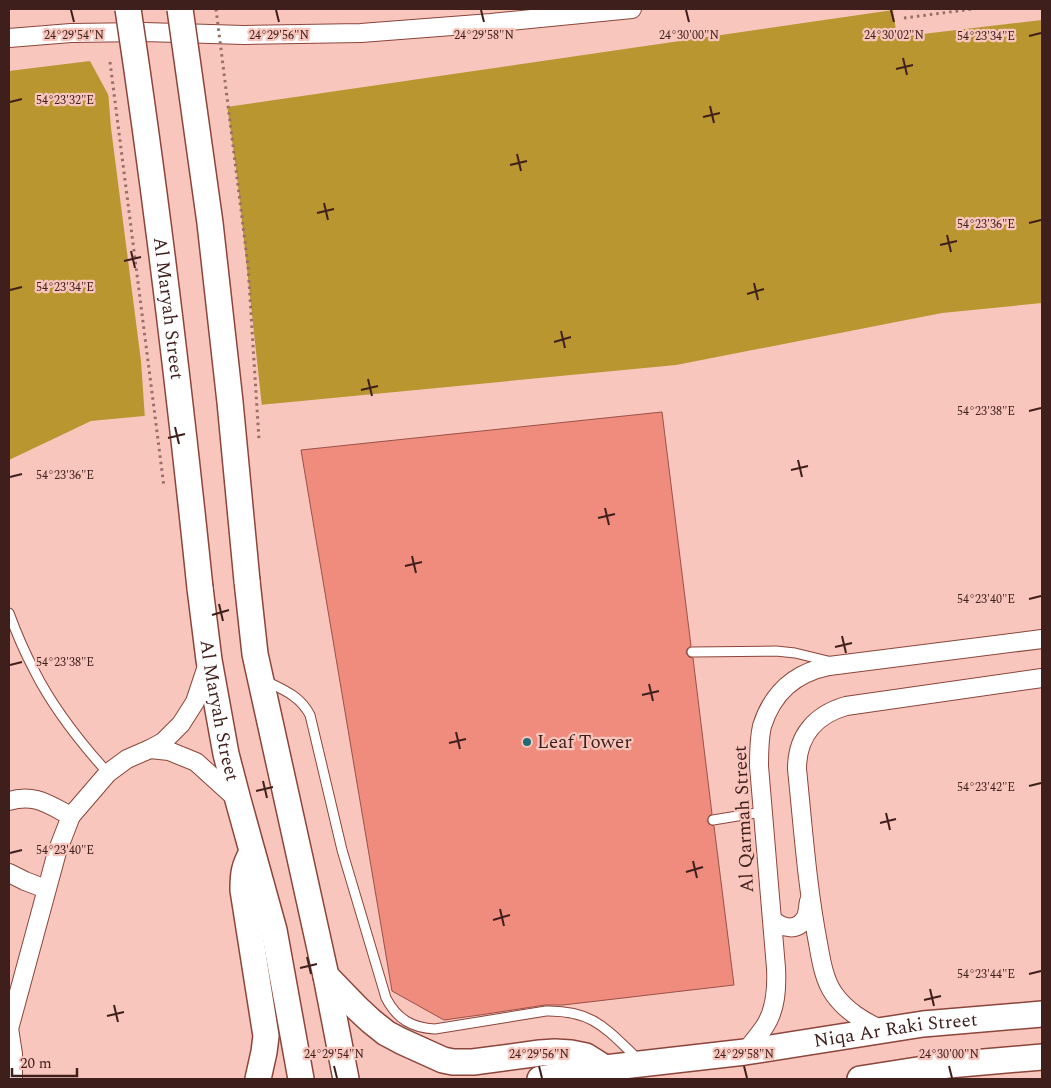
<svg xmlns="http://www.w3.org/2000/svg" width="1051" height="1088" font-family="Spectral,serif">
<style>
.water{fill:#b99630}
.pier{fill:#f8c6bd}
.building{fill:#ef8c7e;stroke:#9a5147}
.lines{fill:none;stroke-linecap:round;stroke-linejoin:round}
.lane-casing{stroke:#8c453b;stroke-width:11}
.street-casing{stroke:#8c453b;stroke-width:20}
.secondary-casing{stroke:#8c453b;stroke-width:28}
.path{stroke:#976f68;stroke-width:3;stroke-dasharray:2.5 4;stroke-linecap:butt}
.lane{stroke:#fff;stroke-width:9}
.street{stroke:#fff;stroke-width:18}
.secondary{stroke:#fff;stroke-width:25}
.secondary-bridge-casing{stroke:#8c453b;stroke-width:28;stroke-linecap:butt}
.path-bridge{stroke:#976f68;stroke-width:3;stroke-dasharray:2.5 4;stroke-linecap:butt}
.secondary-bridge{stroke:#fff;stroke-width:25}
.ticks{fill:none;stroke:#3f1f1b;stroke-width:2}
.poi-dot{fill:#226b76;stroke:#f8c6bd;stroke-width:2}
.labels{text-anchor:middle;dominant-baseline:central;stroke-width:4.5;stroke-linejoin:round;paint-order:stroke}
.street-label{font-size:19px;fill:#3f1f1b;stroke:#f8c6bd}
.poi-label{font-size:19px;fill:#3f1f1b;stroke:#f8c6bd;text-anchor:start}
.ticks-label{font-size:12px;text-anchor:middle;fill:#3f1f1b;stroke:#f8c6bd;stroke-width:4.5;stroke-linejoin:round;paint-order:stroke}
</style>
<rect width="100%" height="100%" fill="#f8c6bd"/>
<polygon class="water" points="893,10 897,37 1042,20 1042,303 942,313 676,365 91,421 9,460 9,71 90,61 123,122"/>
<polygon class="pier" points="108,90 124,119 227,104 237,176 262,407 145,419 141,361 111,128"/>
<polygon class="building" points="662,412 691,646 687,649 686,653 689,657 693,658 712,814 709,816 707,821 709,824 714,826 734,985 563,1005 545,1005 480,1015 444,1020 392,991 301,450"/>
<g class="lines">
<defs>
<g id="lane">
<path d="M 9,613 C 16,632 24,651 34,670 C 53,708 79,741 108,773"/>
<polyline points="692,652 776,651 795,653 832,662"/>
<path d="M 266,681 C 284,690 300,696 310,715 L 342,850 L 386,998 C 397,1019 412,1028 435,1029 L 546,1011 C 594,1010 607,1030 639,1060"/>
<polyline points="713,820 762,812"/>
</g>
<g id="street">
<polyline points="9,38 71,33 144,32 244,35 361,33 491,23 632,9"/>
<polyline points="150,749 169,751 196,762 238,800"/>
<path d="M 9,801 C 35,793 49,805 71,816"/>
<polyline points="9,873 25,881 46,889"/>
<path d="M 772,919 C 782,929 798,932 806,917 C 808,912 808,906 809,901"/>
<polyline points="9,1028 13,1054 13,1079"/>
<polyline points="9,1029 57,852 71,816 108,773 127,759 150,749 163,742 181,724 195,702 208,663"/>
<path d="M 882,1030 C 863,1021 846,1011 834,994 C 824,980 821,960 818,943 C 807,886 803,827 797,769 C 797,736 815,715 846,706 L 1042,678"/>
<path d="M 745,1052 C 752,1043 759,1035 765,1026 C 776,1009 777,988 776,968 L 759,766 C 759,753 759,739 762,726 C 773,692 795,673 829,666 L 1042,639"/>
</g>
<g id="secondary">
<polyline points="247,581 255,654 326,976 346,1079"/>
<path id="s1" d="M 200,588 L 209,660 L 226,754 L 238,800 L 274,930 L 301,1079"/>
<path d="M 252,852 C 244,867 243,873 243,890 L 266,1036 L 264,1052 L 258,1079"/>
<polyline points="326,976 357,1008 371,1021 386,1033 401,1041 443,1060 453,1062 473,1062 540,1053 555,1052 571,1053 586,1056 605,1068"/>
<path id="s2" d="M 540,1079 L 605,1068 L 745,1052 L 923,1024 L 1042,1014"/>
<polyline points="860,1079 949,1065 1042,1057"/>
</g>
</defs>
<use href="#lane" class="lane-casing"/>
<use href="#street" class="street-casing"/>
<use href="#secondary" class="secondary-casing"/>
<g class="path">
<polyline points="904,18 973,9"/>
<polyline points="110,62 164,487"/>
</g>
<use href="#lane" class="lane"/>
<use href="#street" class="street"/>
<use href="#secondary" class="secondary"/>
<defs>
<g id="secondary-bridge">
<path id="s3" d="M 128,9 C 157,201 180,395 200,588"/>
<polyline points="180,9 210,223 230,402 247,581"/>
</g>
</defs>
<use href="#secondary-bridge" class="secondary-bridge-casing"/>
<polyline class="path-bridge" points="216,9 248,266 259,440"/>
<use href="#secondary-bridge" class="secondary-bridge"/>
</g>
<path class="ticks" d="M 71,10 L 74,22M 276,10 L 279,22M 481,10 L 484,22M 686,10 L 689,22M 891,10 L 894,22M 1029,36 L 1041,33M 903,58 L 907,75M 896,69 L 913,65M 10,102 L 22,99M 710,106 L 714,123M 703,117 L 720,113M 517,154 L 521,171M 510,165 L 527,161M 324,203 L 328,220M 317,213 L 334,209M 1029,223 L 1041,220M 947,235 L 951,252M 940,245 L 957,241M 131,251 L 135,268M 124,261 L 141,257M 754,283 L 758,300M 10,290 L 22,287M 747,294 L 764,289M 561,331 L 565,348M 554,342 L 571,337M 368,379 L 372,396M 361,390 L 378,386M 1029,411 L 1041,408M 175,427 L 179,444M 168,438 L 185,434M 798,460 L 802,477M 791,470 L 808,466M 10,477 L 22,474M 605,508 L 609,525M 598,518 L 615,514M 412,556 L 416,573M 405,566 L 422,562M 1029,599 L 1041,596M 219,604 L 223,621M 212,615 L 229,610M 842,636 L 846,653M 835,647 L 852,643M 10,665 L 22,662M 649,684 L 653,701M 642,695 L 659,691M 456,732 L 460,749M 449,743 L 466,739M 263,781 L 267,798M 1029,786 L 1041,783M 256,791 L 273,787M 886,813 L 890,830M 880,823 L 896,819M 10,853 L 22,850M 693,861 L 697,878M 686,872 L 703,867M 500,909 L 504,926M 493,920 L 510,915M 307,957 L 311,974M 300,968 L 317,964M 1029,974 L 1041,971M 930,989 L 934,1006M 924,1000 L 941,996M 114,1005 L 118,1022M 107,1016 L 124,1012M 334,1066 L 337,1078M 539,1066 L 542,1078M 744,1066 L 747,1078M 949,1066 L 952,1078"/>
<circle class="poi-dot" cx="527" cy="742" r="5"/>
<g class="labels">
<g class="street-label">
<text stroke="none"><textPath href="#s3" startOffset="302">Al Maryah Street</textPath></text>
<text stroke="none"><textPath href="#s1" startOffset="124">Al Maryah Street</textPath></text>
<text transform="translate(744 819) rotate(-93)">Al Qarmah Street</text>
<text stroke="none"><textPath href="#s2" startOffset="359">Niqa Ar Raki Street</textPath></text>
</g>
<g class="poi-label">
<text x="537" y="742">Leaf Tower</text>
</g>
</g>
<g class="ticks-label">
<text x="74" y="39">24°29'54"N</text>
<text x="279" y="39">24°29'56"N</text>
<text x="484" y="39">24°29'58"N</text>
<text x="689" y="39">24°30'00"N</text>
<text x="894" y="39">24°30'02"N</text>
<text x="986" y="40">54°23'34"E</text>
<text x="65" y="104">54°23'32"E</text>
<text x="986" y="228">54°23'36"E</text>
<text x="65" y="291">54°23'34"E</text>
<text x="986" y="415">54°23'38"E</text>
<text x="65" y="479">54°23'36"E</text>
<text x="986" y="603">54°23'40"E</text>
<text x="65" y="666">54°23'38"E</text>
<text x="986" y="791">54°23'42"E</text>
<text x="65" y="854">54°23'40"E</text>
<text x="986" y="978">54°23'44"E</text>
<text x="334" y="1058">24°29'54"N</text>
<text x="539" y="1058">24°29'56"N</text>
<text x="744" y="1058">24°29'58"N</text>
<text x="949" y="1058">24°30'00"N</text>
</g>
<rect width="1051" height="1088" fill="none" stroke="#3f1f1b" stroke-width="20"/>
<path d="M12 1068v8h65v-8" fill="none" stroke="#3f1f1b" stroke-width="2.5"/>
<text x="20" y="1068" font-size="15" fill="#3f1f1b" stroke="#f8c6bd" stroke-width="4" paint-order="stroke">20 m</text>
</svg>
